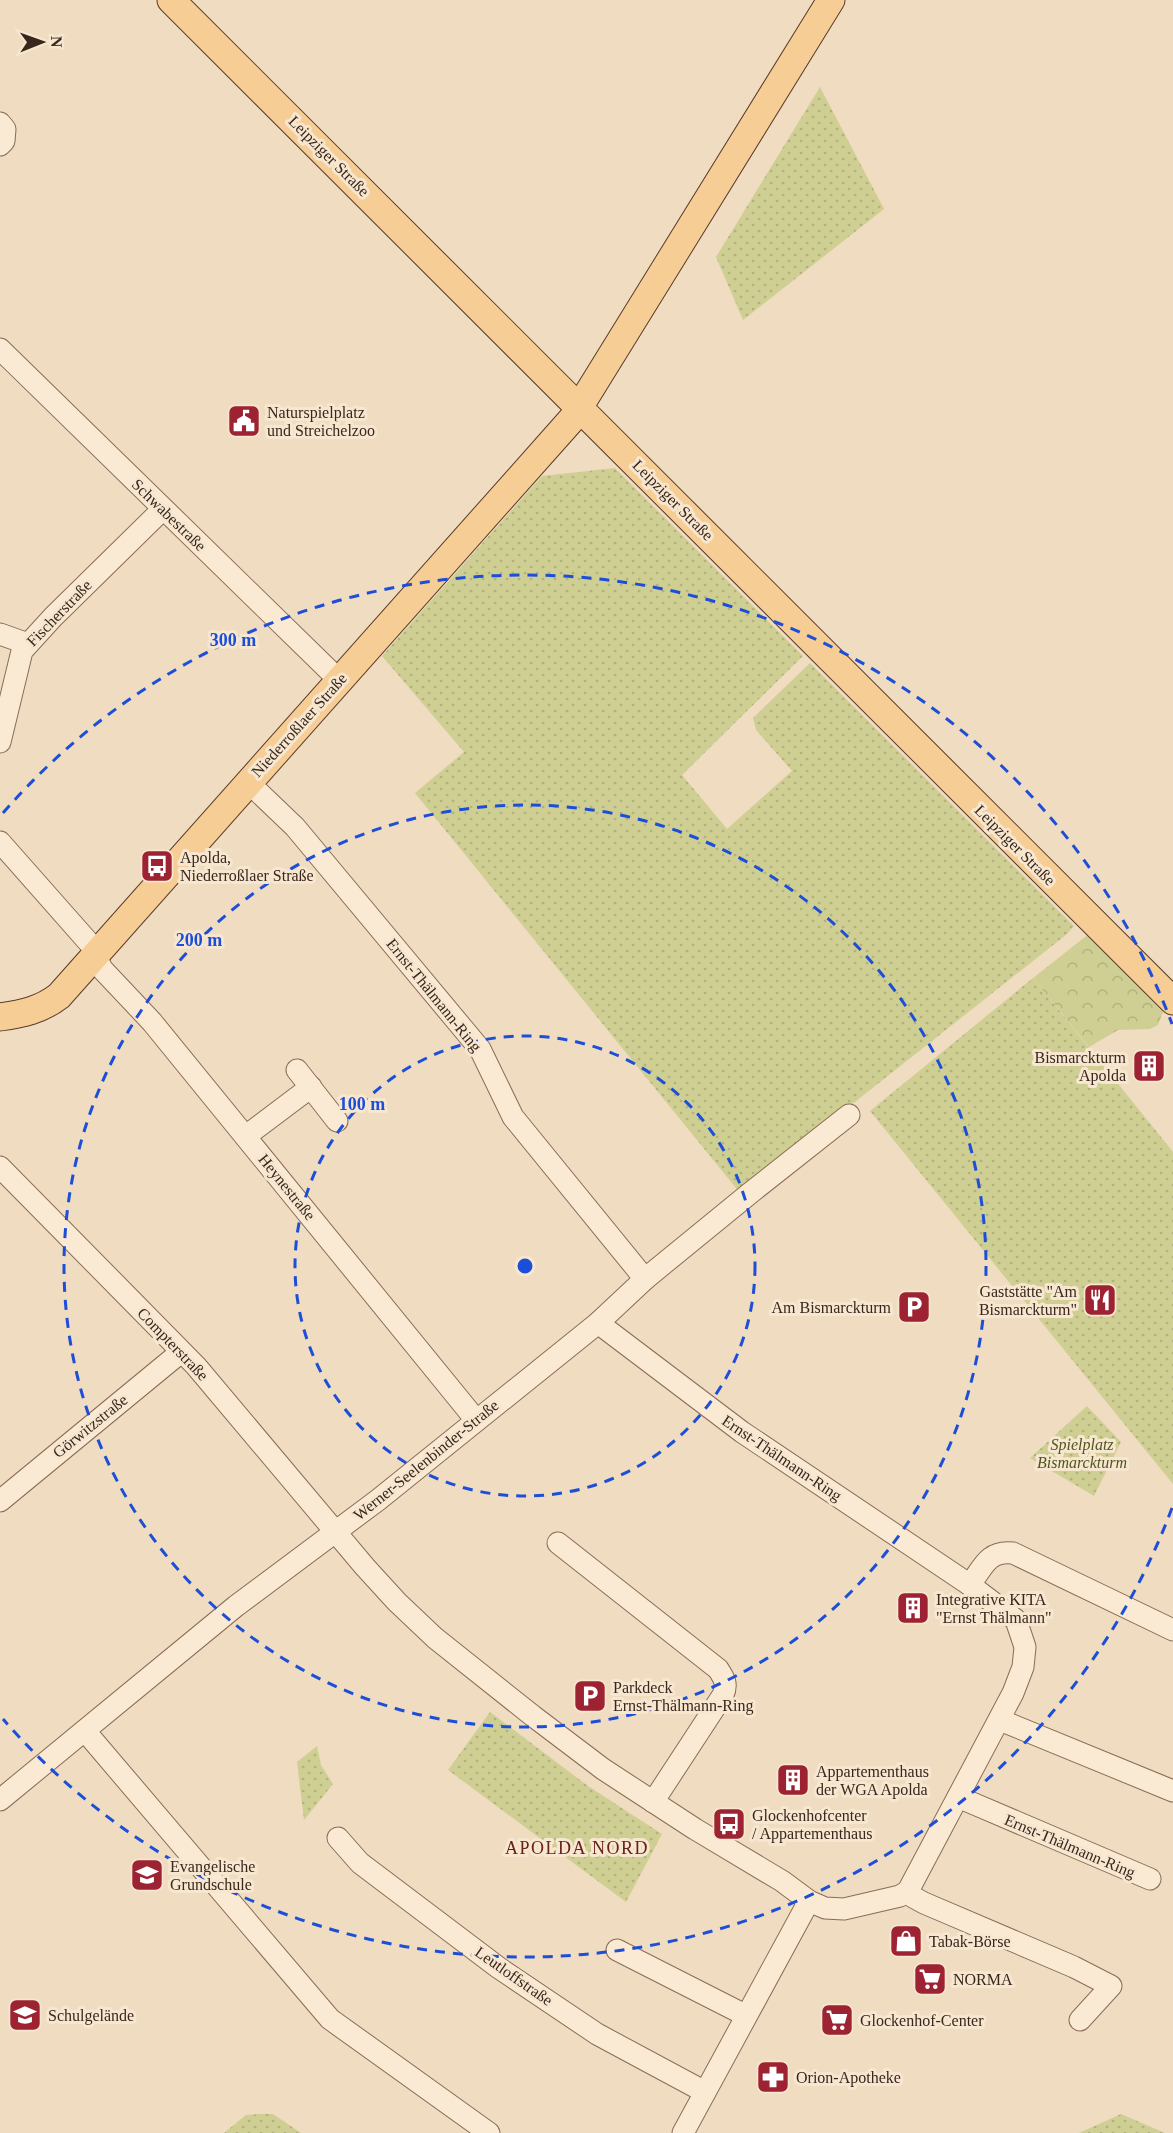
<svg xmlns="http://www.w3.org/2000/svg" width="1173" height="2133" font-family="'Times New Roman',serif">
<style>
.green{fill:url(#green-dots)}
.forest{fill:url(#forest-crowns)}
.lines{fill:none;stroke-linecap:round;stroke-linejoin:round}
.minor-casing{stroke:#8a6c57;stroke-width:23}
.major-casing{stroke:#583b2b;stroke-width:29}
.minor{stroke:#fbead3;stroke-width:21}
.major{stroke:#f6cd95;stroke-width:27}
.ring{fill:none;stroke:#1d4ed8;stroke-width:3;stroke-dasharray:10 8}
.labels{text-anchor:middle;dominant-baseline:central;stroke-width:6;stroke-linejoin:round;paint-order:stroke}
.street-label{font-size:16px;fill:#39271c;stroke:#f7e7d0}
.poi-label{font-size:16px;fill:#39271c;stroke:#f7e7d0;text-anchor:start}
.park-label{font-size:16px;font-style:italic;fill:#4f5621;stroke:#f7e7d0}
.neighbourhood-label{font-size:18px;letter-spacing:1.5px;fill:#682019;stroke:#f7e7d0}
.centre{fill:#1d4ed8;stroke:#f7e7d0;stroke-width:3}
.ring-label{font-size:18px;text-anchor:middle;font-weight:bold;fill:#1d4ed8;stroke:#f7e7d0;stroke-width:6;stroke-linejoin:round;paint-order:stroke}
</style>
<defs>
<pattern id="green-dots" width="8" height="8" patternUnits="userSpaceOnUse" patternTransform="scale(1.5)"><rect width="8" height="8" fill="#cfcf93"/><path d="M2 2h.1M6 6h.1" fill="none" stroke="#b2b27e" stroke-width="1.8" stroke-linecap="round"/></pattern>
<pattern id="forest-crowns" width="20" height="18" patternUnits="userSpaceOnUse" patternTransform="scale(1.5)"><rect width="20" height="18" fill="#cfcf93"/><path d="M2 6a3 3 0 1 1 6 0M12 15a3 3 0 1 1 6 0" fill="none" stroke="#b2b27e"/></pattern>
</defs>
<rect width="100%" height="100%" fill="#f0dcc0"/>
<g class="green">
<polygon points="820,87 884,209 743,320 716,257"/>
<polygon points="615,468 803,656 682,775 727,829 792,771 756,730 753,718 810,663 1074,926 1067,934 740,1193 415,793 464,752 382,656 542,476"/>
<polygon points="1033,978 1173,1152 1173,1484 870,1111"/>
<polygon points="1087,1406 1121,1442 1094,1496 1030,1458"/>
<polygon points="490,1712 588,1786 662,1834 626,1902 448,1770"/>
<polygon points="317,1746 321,1765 333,1784 304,1820 297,1762"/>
<polygon points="260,2114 273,2114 301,2133 224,2133 246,2115"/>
<polygon points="1121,2114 1165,2133 1079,2133"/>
</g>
<polygon class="forest" points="1090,933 1163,1012 1158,1025 1150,1029 1118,1030 1089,1047 1033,978"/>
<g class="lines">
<defs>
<g id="minor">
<polyline points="0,123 5,129 4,141 0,145"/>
<polyline points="0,349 339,680"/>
<polyline points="0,634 28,644"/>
<polyline points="0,742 22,651 53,617 163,509"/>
<polyline points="248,782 295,827 480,1049 513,1117 645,1279"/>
<polyline points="0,842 91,945 102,969 152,1022 476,1420"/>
<polyline points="297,1070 337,1121"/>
<polyline points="246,1136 311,1087"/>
<polyline points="0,1167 196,1366 365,1567 397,1602 435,1638 533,1716 603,1769 695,1829 782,1881 809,1901 825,1908 844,1909 900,1896 908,1891 1013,1693 1023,1667 1025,1647 1016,1620 970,1585 742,1432 598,1323"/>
<polyline points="0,1501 181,1352"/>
<path d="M 558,1543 L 718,1669 C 724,1678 728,1684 723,1695 L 653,1802"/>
<path d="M 970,1585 C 983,1567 988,1550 1013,1553 L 1173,1630"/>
<polyline points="1000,1720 1173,1791"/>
<polyline points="85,1731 330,2019 489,2133"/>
<polyline points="958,1797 1150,1879"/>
<polyline points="0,1800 236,1606 378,1500 598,1323 645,1279 749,1194 849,1115"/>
<polyline points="338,1838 360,1863 499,1968 597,2034 705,2092"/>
<polyline points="908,1891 913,1897 924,1903 1074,1967 1111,1986 1080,2020"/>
<polyline points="617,1950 745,2015"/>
<polyline points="683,2133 809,1901"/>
</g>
<g id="major">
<polyline points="171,0 1173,1001"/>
<path d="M 0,1017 C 22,1014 41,1010 59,996 L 572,419 L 831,0"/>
</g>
</defs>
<use href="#minor" class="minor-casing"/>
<use href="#major" class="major-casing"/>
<use href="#minor" class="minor"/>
<use href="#major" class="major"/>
</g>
<g class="ring">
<circle cx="525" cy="1266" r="230"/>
<circle cx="525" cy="1266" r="461"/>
<path d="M1172 1508A691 691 0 0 1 3 1719M3 813A691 691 0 0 1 1172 1024"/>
</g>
<defs>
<symbol id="civic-square" viewBox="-11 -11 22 22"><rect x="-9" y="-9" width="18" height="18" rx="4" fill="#9d2332" stroke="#f7e7d0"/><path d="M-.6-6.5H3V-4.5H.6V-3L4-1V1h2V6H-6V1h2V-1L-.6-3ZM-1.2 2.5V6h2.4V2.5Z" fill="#fff"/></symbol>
<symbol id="bus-square" viewBox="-11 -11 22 22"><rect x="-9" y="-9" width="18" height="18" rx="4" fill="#9d2332" stroke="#f7e7d0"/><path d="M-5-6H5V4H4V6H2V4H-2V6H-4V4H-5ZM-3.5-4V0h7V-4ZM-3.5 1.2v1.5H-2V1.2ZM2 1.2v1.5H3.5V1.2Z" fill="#fff"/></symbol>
<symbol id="building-square" viewBox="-11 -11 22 22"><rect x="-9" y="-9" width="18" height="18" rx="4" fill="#9d2332" stroke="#f7e7d0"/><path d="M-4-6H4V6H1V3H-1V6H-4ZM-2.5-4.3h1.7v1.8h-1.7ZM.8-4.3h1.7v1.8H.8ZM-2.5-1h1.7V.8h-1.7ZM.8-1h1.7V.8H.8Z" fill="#fff"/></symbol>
<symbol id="restaurant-square" viewBox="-11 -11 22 22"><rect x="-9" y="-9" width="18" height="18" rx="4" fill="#9d2332" stroke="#f7e7d0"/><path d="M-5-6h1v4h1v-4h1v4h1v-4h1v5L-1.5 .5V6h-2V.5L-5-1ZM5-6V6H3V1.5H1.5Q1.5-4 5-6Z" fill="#fff"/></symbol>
<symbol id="parking-square" viewBox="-11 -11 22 22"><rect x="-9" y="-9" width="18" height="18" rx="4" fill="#9d2332" stroke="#f7e7d0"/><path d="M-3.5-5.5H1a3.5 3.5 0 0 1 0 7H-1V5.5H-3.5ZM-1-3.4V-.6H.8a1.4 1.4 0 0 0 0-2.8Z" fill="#fff"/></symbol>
<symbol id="school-square" viewBox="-11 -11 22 22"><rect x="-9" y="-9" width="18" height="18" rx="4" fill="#9d2332" stroke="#f7e7d0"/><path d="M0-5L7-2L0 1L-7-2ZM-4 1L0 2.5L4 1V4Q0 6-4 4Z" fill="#fff"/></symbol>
<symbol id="shop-square" viewBox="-11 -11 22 22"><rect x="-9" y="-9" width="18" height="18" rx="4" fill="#9d2332" stroke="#f7e7d0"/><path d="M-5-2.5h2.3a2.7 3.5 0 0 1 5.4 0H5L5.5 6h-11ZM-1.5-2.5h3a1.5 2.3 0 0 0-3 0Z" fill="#fff"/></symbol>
<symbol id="supermarket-square" viewBox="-11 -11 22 22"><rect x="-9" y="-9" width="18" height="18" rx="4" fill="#9d2332" stroke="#f7e7d0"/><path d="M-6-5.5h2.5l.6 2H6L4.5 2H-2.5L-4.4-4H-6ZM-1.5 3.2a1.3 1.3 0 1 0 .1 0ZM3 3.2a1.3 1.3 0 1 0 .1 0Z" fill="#fff"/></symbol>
<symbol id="pharmacy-square" viewBox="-11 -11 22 22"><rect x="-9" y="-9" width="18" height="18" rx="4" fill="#9d2332" stroke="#f7e7d0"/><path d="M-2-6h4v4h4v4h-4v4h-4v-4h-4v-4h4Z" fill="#fff"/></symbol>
</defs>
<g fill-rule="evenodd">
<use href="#civic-square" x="225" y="402" width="38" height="38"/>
<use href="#bus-square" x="138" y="847" width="38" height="38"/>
<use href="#building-square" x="1130" y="1047" width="38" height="38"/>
<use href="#restaurant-square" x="1081" y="1281" width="38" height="38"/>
<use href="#parking-square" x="895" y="1288" width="38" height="38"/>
<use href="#building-square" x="894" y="1589" width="38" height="38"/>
<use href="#parking-square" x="571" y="1677" width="38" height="38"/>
<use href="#building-square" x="774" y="1761" width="38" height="38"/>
<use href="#bus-square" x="710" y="1805" width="38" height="38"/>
<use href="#school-square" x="128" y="1856" width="38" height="38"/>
<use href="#shop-square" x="887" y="1922" width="38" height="38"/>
<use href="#supermarket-square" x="911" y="1960" width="38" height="38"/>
<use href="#school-square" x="6" y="1996" width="38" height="38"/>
<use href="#supermarket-square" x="818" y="2001" width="38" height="38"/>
<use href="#pharmacy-square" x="754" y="2058" width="38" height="38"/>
</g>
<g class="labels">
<g class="street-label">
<text transform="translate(329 156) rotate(45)">Leipziger Straße</text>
<text transform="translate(673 500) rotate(45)">Leipziger Straße</text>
<text transform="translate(169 515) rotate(44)">Schwabestraße</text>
<text transform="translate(59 613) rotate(-46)">Fischerstraße</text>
<text transform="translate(299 725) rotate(-48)">Niederroßlaer Straße</text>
<text transform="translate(1015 845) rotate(45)">Leipziger Straße</text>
<text transform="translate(434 995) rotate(51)">Ernst-Thälmann-Ring</text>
<text transform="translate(287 1187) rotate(51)">Heynestraße</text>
<text transform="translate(173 1344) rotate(46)">Compterstraße</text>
<text transform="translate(90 1426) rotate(-39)">Görwitzstraße</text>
<text transform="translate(782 1458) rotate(34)">Ernst-Thälmann-Ring</text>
<text transform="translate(426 1460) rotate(-39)">Werner-Seelenbinder-Straße</text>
<text transform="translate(1070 1846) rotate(23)">Ernst-Thälmann-Ring</text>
<text transform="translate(514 1976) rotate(35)">Leutloffstraße</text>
</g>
<g class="poi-label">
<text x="267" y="412">Naturspielplatz<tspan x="267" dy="18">und Streichelzoo</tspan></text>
<text x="180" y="857">Apolda,<tspan x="180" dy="18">Niederroßlaer Straße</tspan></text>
<text x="1126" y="1057" text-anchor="end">Bismarckturm<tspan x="1126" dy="18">Apolda</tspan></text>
<text x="1077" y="1291" text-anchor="end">Gaststätte "Am<tspan x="1077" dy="18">Bismarckturm"</tspan></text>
<text x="891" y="1307" text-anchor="end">Am Bismarckturm</text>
<text x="936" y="1599">Integrative KITA<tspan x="936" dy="18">"Ernst Thälmann"</tspan></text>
<text x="613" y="1687">Parkdeck<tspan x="613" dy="18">Ernst-Thälmann-Ring</tspan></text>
<text x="816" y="1771">Appartementhaus<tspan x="816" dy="18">der WGA Apolda</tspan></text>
<text x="752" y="1815">Glockenhofcenter<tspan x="752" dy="18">/ Appartementhaus</tspan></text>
<text x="170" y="1866">Evangelische<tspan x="170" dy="18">Grundschule</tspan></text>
<text x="929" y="1941">Tabak-Börse</text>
<text x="953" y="1979">NORMA</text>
<text x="48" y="2015">Schulgelände</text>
<text x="860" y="2020">Glockenhof-Center</text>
<text x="796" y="2077">Orion-Apotheke</text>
</g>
<g class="park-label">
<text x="1082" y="1444">Spielplatz<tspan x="1082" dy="18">Bismarckturm</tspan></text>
</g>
<g class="neighbourhood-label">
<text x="577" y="1848">APOLDA NORD</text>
</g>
</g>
<circle cx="525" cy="1266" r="9" class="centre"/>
<g class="ring-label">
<text x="233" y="646">300 m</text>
<text x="199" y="946">200 m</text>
<text x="362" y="1110">100 m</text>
</g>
<g transform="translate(42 42) rotate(89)" stroke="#f7e7d0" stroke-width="4.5" paint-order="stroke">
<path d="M0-4.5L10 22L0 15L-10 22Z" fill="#39271c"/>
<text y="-9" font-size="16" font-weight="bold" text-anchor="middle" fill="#39271c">N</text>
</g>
</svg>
